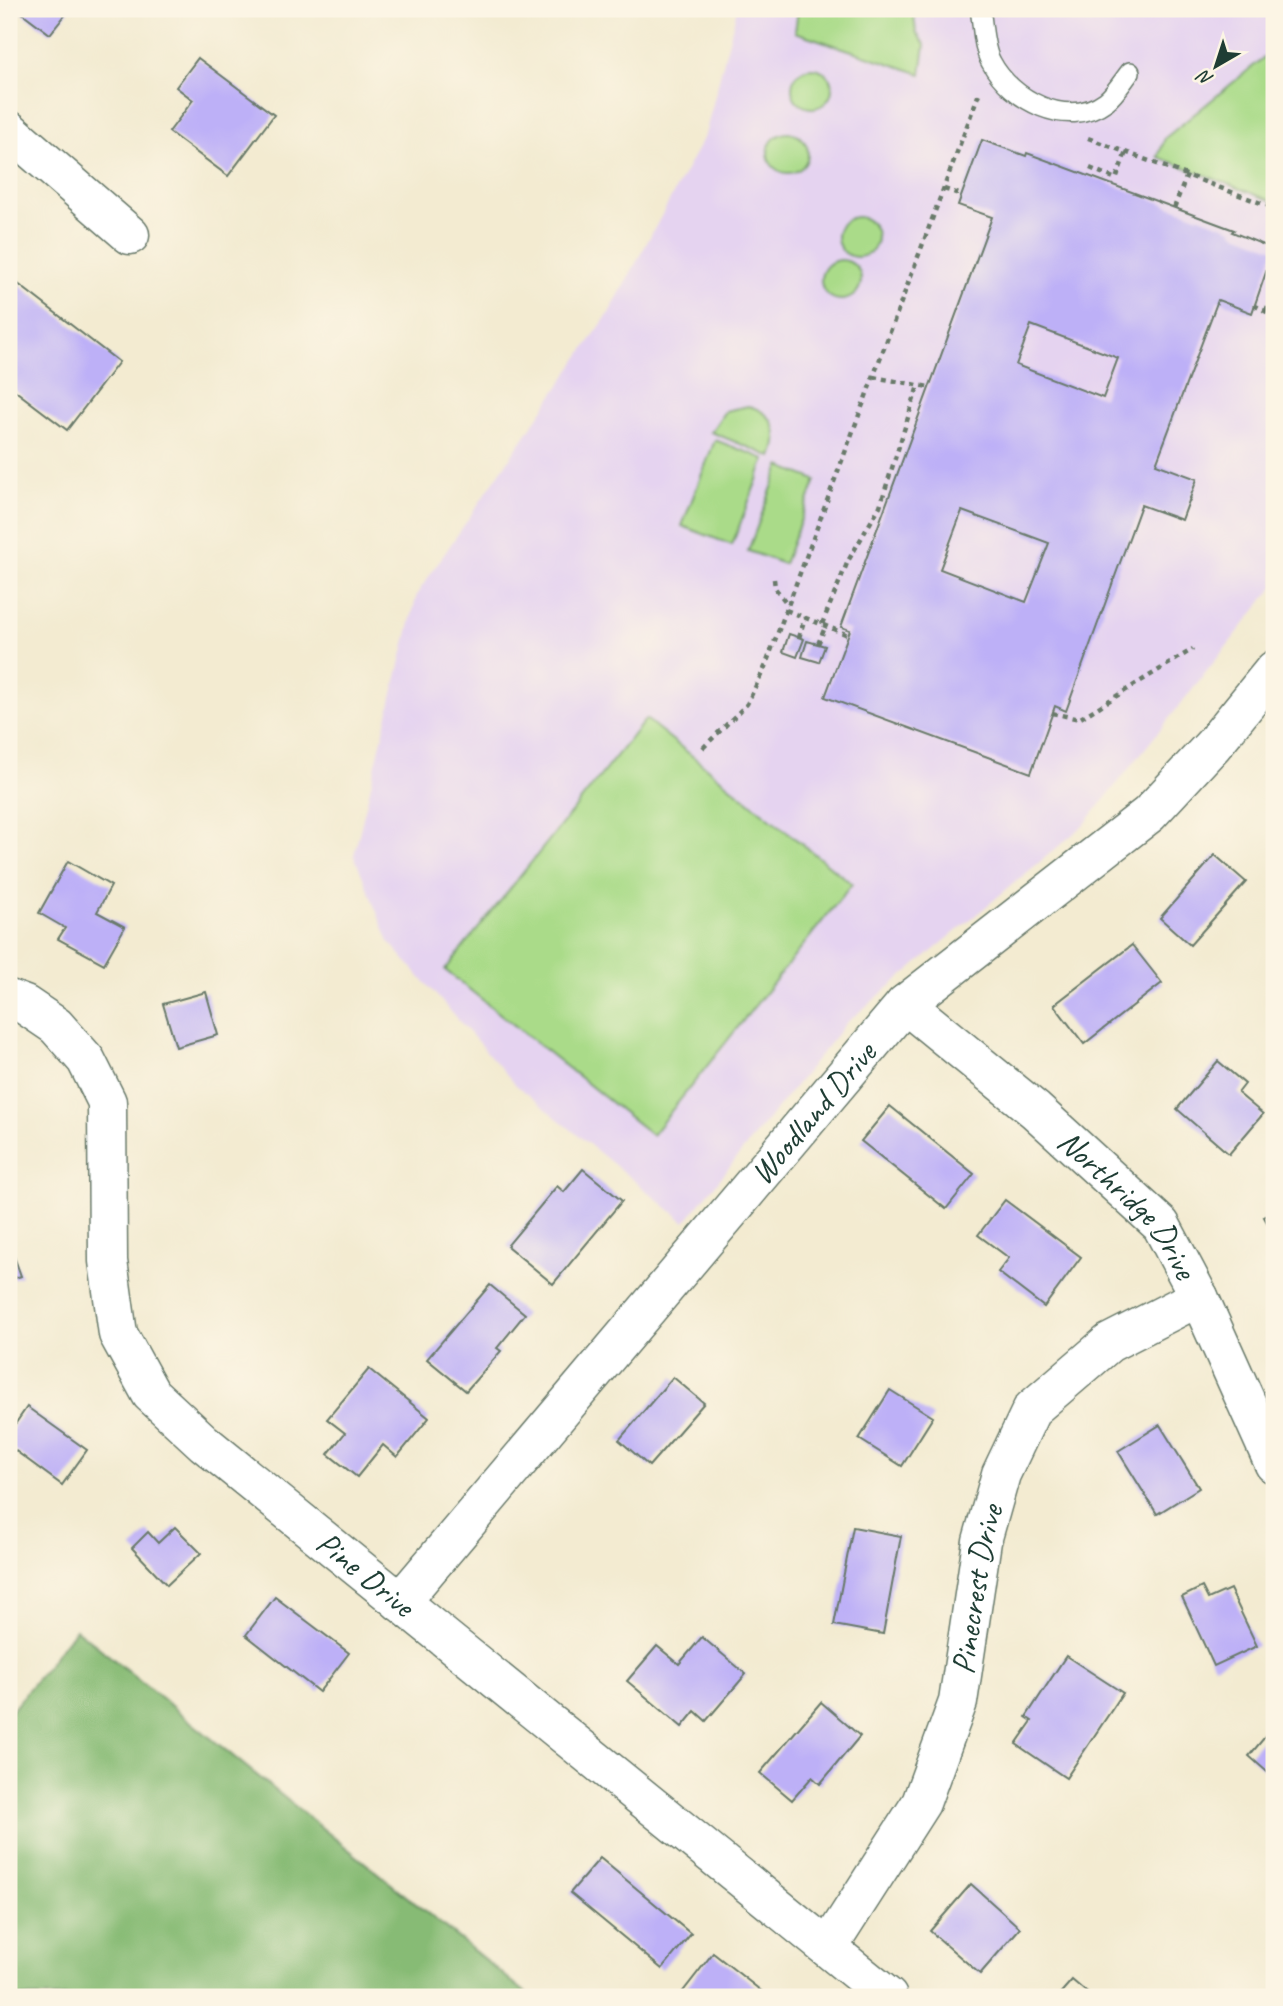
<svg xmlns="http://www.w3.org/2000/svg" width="1283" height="2006" font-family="Caveat,sans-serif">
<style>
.built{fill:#e5d3f0}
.green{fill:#aadb89;stroke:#648c5e;stroke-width:2}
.forest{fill:#87bb75;stroke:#537c54;stroke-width:2}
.building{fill:#bdb0f7;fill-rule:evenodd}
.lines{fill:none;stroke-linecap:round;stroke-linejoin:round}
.lane-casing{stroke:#697a6b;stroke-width:22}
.street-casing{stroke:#697a6b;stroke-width:41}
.path{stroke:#697a6b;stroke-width:4.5;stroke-dasharray:5 5;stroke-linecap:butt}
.lane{stroke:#fff;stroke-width:19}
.street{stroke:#fff;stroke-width:38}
.labels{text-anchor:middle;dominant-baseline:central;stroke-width:5;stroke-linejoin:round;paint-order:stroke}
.street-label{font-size:33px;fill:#1f3d34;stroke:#fcf5e5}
</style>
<rect width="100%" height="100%" fill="#fcf5e5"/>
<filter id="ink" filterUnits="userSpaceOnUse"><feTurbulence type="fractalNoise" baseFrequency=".0143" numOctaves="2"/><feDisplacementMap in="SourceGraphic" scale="14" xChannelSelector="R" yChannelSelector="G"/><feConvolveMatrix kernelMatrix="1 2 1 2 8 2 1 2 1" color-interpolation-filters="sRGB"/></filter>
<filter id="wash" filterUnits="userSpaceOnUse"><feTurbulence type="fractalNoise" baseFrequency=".00686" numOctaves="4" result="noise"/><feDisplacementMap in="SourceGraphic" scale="28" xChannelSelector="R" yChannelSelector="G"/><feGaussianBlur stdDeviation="1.57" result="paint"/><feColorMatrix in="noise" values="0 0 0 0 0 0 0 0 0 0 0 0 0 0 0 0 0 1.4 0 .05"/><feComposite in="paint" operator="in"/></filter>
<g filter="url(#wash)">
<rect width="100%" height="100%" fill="#f3ebd1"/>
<polygon class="built" points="737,9 1274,9 1274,587 1084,825 846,1023 685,1222 516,1085 389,942 354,855 417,594 609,313 705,135"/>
<g class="green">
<polygon points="798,9 913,9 916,32 925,45 921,74 795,32"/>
<polygon points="1274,49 1274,202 1158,157 1165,138"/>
<circle cx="812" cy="88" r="20"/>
<circle cx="788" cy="153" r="20"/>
<circle cx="857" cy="237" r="20"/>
<circle cx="841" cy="280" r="20"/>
<path d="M 748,406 C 774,412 782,434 772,457 L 711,432 L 725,411 Z"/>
<polygon points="715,440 765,459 732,545 682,526"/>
<polygon points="780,466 816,480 784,564 748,551"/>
<polygon points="646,719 852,884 652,1135 445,970"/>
</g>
<polygon class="forest" points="76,1629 531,1997 9,1997 9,1714"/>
<g id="blocks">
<g class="building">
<polygon points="17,9 70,9 50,34"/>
<polygon points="198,58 274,115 228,176 169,132 193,100 176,87"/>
<path d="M 982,140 L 1026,156 L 1027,153 L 1234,230 L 1232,232 L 1274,249 L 1252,313 L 1218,300 L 1156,464 L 1197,479 L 1182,520 L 1141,505 L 1066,711 L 1055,706 L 1031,773 L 825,697 L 850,630 L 841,627 L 992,217 L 958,205 ZM 1031,325 L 1118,358 L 1103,398 L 1016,365 ZM 962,511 L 1049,543 L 1026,602 L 940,569 Z"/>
<polygon points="13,280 119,362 67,430 9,386 9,285"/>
<polygon points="789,634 804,639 797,657 783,652"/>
<polygon points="807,641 825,646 819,662 802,657"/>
<polygon points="1215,855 1246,882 1190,945 1160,918"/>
<polygon points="68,861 111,886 97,912 125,927 104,964 58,939 65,928 39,913"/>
<polygon points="1132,945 1162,983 1084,1044 1054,1005"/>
<polygon points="206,992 218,1035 176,1047 163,1004"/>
<polygon points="1218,1061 1245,1084 1238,1093 1263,1114 1229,1154 1177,1109"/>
<polygon points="890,1106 974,1174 946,1209 861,1141"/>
<polygon points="583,1169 622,1201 553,1284 507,1246 557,1186 564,1192"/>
<polygon points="1005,1200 1081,1257 1044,1307 998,1272 1009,1258 978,1235"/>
<polygon points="1274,1212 1274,1235 1264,1217"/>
<polygon points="9,1242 21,1276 9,1280"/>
<polygon points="490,1285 525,1314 497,1348 501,1351 466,1391 427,1359"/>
<polygon points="369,1369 429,1418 397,1457 383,1445 357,1477 328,1454 345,1433 327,1419"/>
<polygon points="673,1377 704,1403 649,1466 619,1440"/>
<polygon points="890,1390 933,1417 902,1466 859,1439"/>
<polygon points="27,1407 87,1450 62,1485 9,1446 9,1433"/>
<polygon points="1160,1425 1199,1488 1157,1514 1118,1451"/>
<polygon points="175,1527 201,1553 167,1585 132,1548 148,1532 158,1543"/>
<polygon points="853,1527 901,1536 883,1634 834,1625"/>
<polygon points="1202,1587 1208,1599 1230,1589 1257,1646 1214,1666 1182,1597"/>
<polygon points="275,1597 349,1653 319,1692 246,1635"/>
<polygon points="702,1637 746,1674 706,1721 695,1711 682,1727 627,1681 657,1646 679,1664"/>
<polygon points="1066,1656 1123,1693 1066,1778 1016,1744 1032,1721 1026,1717"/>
<polygon points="821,1702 860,1736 820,1784 812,1777 792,1800 760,1773"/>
<polygon points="1274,1726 1274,1778 1249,1756"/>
<polygon points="600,1858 691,1934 662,1969 570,1893"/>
<polygon points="971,1884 1020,1928 980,1974 930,1931"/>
<polygon points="713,1953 769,1997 686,1997 681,1994"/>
<polygon points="1072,1980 1092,1997 1057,1997"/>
</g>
</g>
</g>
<g filter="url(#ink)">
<use href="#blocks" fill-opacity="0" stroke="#697a6b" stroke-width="2"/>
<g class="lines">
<defs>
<path id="lane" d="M 980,9 C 983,25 983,48 991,62 C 1011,100 1067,130 1106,101 C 1115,94 1123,81 1130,72"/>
<g id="street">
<polyline points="9,130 130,235"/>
<path id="s1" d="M 9,999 L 25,1005 L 56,1026 L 86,1060 L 107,1102 L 108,1261 L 118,1334 L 151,1394 L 204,1443 L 888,1997"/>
<path id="s2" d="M 905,1004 L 1035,1110 L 1161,1225 L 1199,1297 L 1274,1464"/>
<path id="s3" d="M 400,1602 L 905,1004 L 1149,814 L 1213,745 L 1274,670"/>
<path id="s4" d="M 828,1948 L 921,1803 L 958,1702 L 982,1541 L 1001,1474 L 1032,1409 L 1109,1343 L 1199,1297"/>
</g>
</defs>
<use href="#lane" class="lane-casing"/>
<use href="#street" class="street-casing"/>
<g class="path">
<polyline points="1088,138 1274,208"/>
<polyline points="1090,168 1116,179 1126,152"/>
<polyline points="944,189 962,195"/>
<polyline points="1174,208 1187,175"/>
<polyline points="1274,226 1270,237 1274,239"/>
<polyline points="1254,305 1274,316"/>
<polyline points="1266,311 1274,289"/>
<polyline points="873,377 929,387"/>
<polyline points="1189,499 1191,500"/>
<polyline points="774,579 775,588 788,605"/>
<polyline points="786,610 848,635"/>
<polyline points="822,624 848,561 880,506 918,386"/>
<polyline points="799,638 805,617"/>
<polyline points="818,644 826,625"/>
<polyline points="1052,713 1079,719 1193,649"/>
<polyline points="703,748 747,704 765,667 978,96 982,98"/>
</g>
<use href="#lane" class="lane"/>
<use href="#street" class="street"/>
</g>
</g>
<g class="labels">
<g class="street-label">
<text stroke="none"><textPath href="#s3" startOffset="640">Woodland Drive</textPath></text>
<text stroke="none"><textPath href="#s2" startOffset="301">Northridge Drive</textPath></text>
<text stroke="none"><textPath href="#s1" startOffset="728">Pine Drive</textPath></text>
<text stroke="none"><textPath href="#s4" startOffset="394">Pinecrest Drive</textPath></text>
</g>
</g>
<rect width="1283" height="2006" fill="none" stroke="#fcf5e5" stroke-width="35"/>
<g transform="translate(1216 66) rotate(219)" stroke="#fcf5e5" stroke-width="5" paint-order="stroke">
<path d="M0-5L12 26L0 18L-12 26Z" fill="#1f3d34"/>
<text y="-10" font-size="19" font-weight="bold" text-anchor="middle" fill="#1f3d34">N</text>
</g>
</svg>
